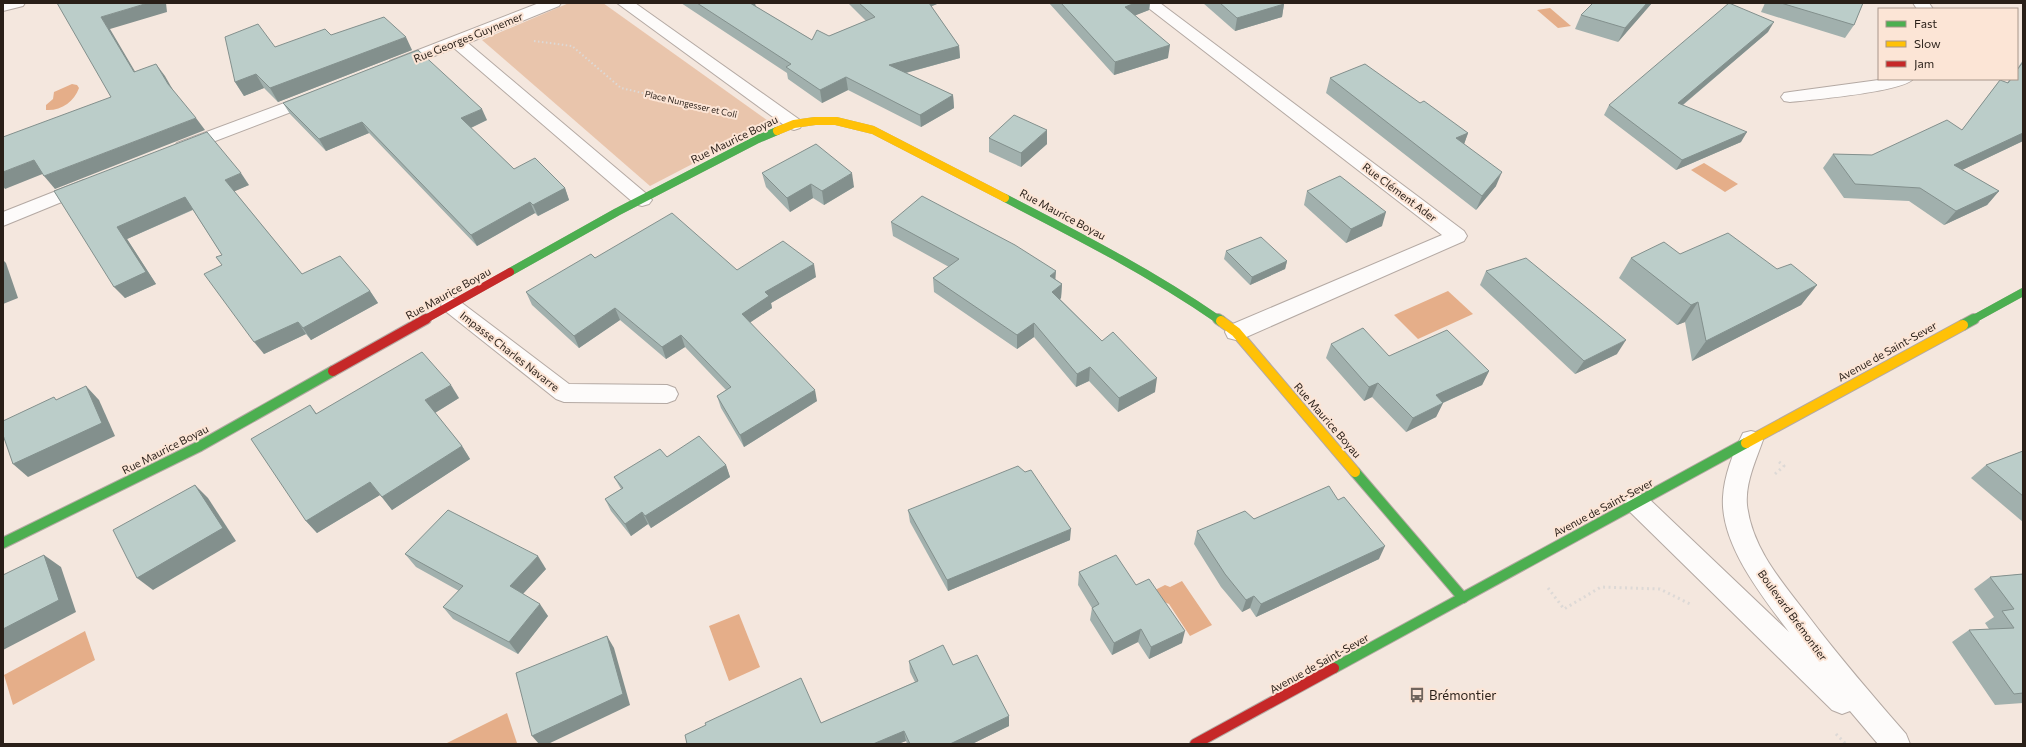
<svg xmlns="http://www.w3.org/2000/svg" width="2026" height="747" font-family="Commissioner,sans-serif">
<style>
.green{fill:#e9c5ac}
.water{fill:#e5ae89}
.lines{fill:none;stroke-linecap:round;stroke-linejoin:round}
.street-casing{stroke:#b4a9a3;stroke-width:2}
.fast-far1-casing{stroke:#b4a9a3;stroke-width:8}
.fast-casing{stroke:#b4a9a3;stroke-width:12}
.slow-far1-casing{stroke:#b4a9a3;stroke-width:8}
.slow-casing{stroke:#b4a9a3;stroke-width:12}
.jam-far1-casing{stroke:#b4a9a3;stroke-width:8}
.jam-casing{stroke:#b4a9a3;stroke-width:12}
.path-far1{stroke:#ddd9d6;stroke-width:2;stroke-dasharray:1.5 2.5;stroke-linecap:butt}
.path{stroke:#ddd9d6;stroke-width:3;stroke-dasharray:2 3.5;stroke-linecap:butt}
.street{fill:#fdfbfa;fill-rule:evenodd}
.fast-far1{stroke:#4caf50;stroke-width:8}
.fast{stroke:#4caf50;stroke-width:10}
.slow-far1{stroke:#ffc107;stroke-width:8}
.slow{stroke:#ffc107;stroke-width:10}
.jam-far1{stroke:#c62828;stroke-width:8}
.jam{stroke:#c62828;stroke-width:10}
.wall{fill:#a1b0ad}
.shaded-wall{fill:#83908d}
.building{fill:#bbcdc9;stroke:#83908d}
.labels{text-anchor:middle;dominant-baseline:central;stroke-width:4;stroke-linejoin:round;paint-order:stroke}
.far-street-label{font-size:9px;fill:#291f18;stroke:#fce5d6}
.street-label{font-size:11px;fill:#291f18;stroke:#fce5d6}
.near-poi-label{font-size:13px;fill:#291f18;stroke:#fce5d6;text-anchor:start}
</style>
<rect width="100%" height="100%" fill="#f4e7de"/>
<polygon class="green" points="569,3 603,3 771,123 650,186 482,40"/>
<g class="water">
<polygon points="1550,8 1571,26 1558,28 1537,10"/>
<path d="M 72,84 L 77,85 L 79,88 C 74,102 61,111 46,110 L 46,105 L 53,99 L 54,92 Z"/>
<polygon points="1704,163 1738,184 1725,192 1691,170"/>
<polygon points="1448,291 1473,314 1418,339 1394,315"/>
<polygon points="1182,581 1212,625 1190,636 1169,604 1162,601 1155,590 1165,585 1170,587"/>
<polygon points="739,614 760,667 729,681 709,626"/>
<polygon points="85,631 95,660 13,705 4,675"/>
<polygon points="507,713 517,743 516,744 445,744"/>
</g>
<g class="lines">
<defs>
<g id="street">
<polygon points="3,3 25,3 23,6 3,11"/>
<polygon points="539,3 561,3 559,6 468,43 649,196 652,200 649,204 642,206 635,204 454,48 402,69 396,70 390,69 388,65 390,61"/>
<polygon points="617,3 635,3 800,120 803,124 800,128 794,130 788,128"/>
<polygon points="1142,3 1160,3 1464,231 1467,236 1464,241 1244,338 1236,340 1228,338 1225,332 1228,326 1442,235"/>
<polygon points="1913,3 1929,3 1933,9 1917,9"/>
<path d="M 1886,79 L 1913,79 C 1903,92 1810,100 1790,102 L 1784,101 L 1781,97 L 1784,93 L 1790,92 Z"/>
<polygon points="314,92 320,93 323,97 320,101 189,151 183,153 177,151 174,147 177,143"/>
<polygon points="84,180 91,182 93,186 91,190 3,226 3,212"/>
<polygon points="451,297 458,300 569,384 667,385 675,388 678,394 675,400 667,403 564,402 556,399 444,310 441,305 444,300"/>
<path d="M 1751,431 L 1759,433 L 1763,440 C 1756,460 1745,483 1747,505 C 1752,549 1783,583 1809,617 C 1840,658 1873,696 1906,734 L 1910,744 L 1878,744 L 1850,711 L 1842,714 L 1832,710 L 1628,510 L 1625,503 L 1628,496 L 1637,493 L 1646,496 L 1789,632 C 1762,596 1720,544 1723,497 C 1724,477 1733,452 1743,433 Z"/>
</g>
<g id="fast-far1">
<path d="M 1005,198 C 1079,236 1151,273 1219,320"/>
<polyline points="510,272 617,212 758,139 777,131"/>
<polyline points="1972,320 2023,292"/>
</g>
<g id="fast">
<polyline points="1218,319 1221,321"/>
<polyline points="1963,325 1974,319"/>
<polyline points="1355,472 1463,598"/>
<polyline points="3,543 200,446 333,371"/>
<polyline points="1334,668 1746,443"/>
</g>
<polyline id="slow-far1" points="777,131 794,124 815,121 836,121 873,130 1005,198"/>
<g id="slow">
<polyline points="1221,321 1236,332 1355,472"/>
<polyline points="1746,443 1963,325"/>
</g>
<polyline id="jam-far1" points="424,320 510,272"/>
<g id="jam">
<polyline points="333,371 426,319"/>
<polyline points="1195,744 1334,668"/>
</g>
</defs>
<use href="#street" class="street-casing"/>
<use href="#fast-far1" class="fast-far1-casing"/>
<use href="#fast" class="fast-casing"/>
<use href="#slow-far1" class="slow-far1-casing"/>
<use href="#slow" class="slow-casing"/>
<use href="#jam-far1" class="jam-far1-casing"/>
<use href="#jam" class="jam-casing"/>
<polyline class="path-far1" points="534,41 572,46 621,88 729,113"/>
<g class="path">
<polyline points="1775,474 1784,466 1778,461"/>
<polyline points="1548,588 1564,609 1601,587 1660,589 1692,605"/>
<polyline points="1836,734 1846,744"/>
</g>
<use href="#street" class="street"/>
<use href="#fast-far1" class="fast-far1"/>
<use href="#fast" class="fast"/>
<use href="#slow-far1" class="slow-far1"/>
<use href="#slow" class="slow"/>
<use href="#jam-far1" class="jam-far1"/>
<use href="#jam" class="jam"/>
</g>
<g class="wall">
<polygon points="681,3 755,3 755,6 812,40 829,36 866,21 848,3 937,3 937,4 931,6 959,46 960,58 906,73 953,95 954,108 921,127 848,90 822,103 788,79 787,73"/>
<polygon points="1049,3 1150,3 1149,10 1135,15 1168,58 1114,75"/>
<polygon points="1203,3 1283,3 1284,4 1282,17 1235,31"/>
<polygon points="1652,3 1618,42 1575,29 1581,15"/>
<polygon points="1765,3 1863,3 1854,25 1845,38 1761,12"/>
<polygon points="1768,32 1683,105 1741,142 1676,170 1604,115 1609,105"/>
<polygon points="331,35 412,50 278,102 264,88 244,96 235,82 275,47"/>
<polygon points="2023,60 2023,141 1962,170 1999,191 1987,205 1944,225 1909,201 1844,198 1823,168 1833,154 1872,155 1962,130 2000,80 2007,83 2010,79 2017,79 2017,69"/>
<polygon points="1330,78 1420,103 1468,133 1464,144 1496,186 1476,210 1326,93"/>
<polygon points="283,103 487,120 471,128 514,169 565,188 569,200 538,216 535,213 477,246 369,133 326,151 290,114"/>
<polygon points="989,138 1047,144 1021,167 989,152"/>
<polygon points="762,173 854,187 824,205 813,198 790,212 766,187"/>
<polygon points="249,185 234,191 302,274 370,291 378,303 311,340 306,334 264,354 222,265 222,255 193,210 127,239 156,284 125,298 54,191"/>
<polygon points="1307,191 1382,226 1346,243 1304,205"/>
<polygon points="891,222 1055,279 1062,284 1061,298 1060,299 1102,341 1155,392 1118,412 1089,381 1076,387 1034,337 1017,349 934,292 933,278 949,267 893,236"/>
<polygon points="1226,251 1287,261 1285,269 1250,285 1224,259"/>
<polygon points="1680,254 1777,269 1817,285 1801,305 1692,361 1685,322 1677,325 1619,278 1631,258"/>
<polygon points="595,258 816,277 771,303 772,308 750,322 817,401 744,447 721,408 717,396 726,390 685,347 666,359 620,320 579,348 532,305 526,292"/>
<polygon points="1486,271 1617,354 1575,374 1480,285"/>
<polygon points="1331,344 1389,356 1489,371 1482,385 1443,403 1436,417 1406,432 1372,397 1364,401 1326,358"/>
<polygon points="459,398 435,413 462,446 470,459 392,510 380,495 317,533 306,521 310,405 317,414"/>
<polygon points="2023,451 2023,522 1971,478 1986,465"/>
<polygon points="667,457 726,465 730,477 651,528 648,524 631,536 611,511 605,499 621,489 614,477"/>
<polygon points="1338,500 1379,559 1256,617 1250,608 1242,612 1221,587 1194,544 1197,531"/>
<polygon points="908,510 1070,540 948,591 910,522"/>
<polygon points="405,554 546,569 523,594 548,616 518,654 453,619 443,607 459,591 416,567"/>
<polygon points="1079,572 1136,585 1182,643 1149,659 1138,642 1112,655 1090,620 1092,608 1078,585"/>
<polygon points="2023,574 2023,703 1995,705 1952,642 1969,630 1989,629 1985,623 1994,617 1974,589 1990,577"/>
<polygon points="909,661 953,665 1009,726 972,744 907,744 906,741 898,744 687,744 821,723 915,682 910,672"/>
</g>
<g class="shaded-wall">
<polygon points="148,3 166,3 167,12 110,29 143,85 134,72 101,17"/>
<polygon points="749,3 755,3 757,12"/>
<polygon points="925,3 937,3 937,4 925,9"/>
<polygon points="1135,3 1150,3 1149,10 1124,20 1125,7"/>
<polygon points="1647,3 1652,3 1618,42 1625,28"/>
<polygon points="1284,4 1282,17 1235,31 1237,18"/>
<polygon points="1774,22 1768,32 1673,113 1678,103"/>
<polygon points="406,37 412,50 278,102 270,88"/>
<polygon points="1170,45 1168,58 1114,75 1115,62"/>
<polygon points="959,46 960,58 890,77 889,65"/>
<polygon points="156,64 165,76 177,97 168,84"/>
<polygon points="256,74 264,88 244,96 235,82"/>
<polygon points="846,77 848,90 822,103 820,90"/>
<polygon points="953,95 954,108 921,127 920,115"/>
<polygon points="482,109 487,120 466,130 461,118"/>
<polygon points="196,118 205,130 55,189 44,176"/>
<polygon points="362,122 369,133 326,151 319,139"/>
<polygon points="1047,130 1047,144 1021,167 1021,153"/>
<polygon points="1747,132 1741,142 1676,170 1682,160"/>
<polygon points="1468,133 1463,147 1456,138"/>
<polygon points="2023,133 2023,141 1943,179 1954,165"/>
<polygon points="34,160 45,173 5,189 3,186 3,172"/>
<polygon points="1502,172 1496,186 1476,210 1482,196"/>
<polygon points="241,173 249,185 233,192 225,180"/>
<polygon points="852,173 854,187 824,205 822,191"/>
<polygon points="811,184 813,198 790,212 787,198"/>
<polygon points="565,188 569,200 538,216 533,205"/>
<polygon points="1999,191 1987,205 1944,225 1956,211"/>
<polygon points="185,197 194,209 127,239 156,284 125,298 114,287 117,227"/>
<polygon points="530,202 535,213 477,246 471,235"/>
<polygon points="1386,212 1382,226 1346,243 1351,229"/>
<polygon points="3,260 6,263 18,298 3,304"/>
<polygon points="1287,261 1285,269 1250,285 1252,277"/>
<polygon points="814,264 816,277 771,303 772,308 745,326 742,314 765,292"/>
<polygon points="1056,271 1055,285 1050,276"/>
<polygon points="1062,284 1061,298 1052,306 1052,292"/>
<polygon points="1817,285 1801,305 1692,361 1706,341"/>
<polygon points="370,291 378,303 311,340 303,328"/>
<polygon points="1698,302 1685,322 1677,325 1691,305"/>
<polygon points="615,308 620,320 579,348 574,336"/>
<polygon points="298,322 306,334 264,354 254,342"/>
<polygon points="1034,323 1034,337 1017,349 1017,335"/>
<polygon points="681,335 685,347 666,359 662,347"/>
<polygon points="1626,340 1617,354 1575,374 1584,361"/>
<polygon points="1090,367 1089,381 1076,387 1077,374"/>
<polygon points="1489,371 1482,385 1429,409 1436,395"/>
<polygon points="1157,378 1155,392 1118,412 1119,398"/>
<polygon points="1378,383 1372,397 1364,401 1369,387"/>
<polygon points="451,385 459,398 433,414 425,400"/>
<polygon points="86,386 99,400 115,436 28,477 13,464"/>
<polygon points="815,390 817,401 744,447 740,435"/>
<polygon points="1443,403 1436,417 1406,432 1413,418"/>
<polygon points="462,446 470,459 392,510 382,497"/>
<polygon points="726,465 730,477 651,528 645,516"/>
<polygon points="370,482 380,495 317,533 306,521"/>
<polygon points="195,485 208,498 236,541 153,590 137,578"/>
<polygon points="642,512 648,524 631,536 625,524"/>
<polygon points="1071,529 1070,540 948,591 947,580"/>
<polygon points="1385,546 1379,559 1256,617 1261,604"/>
<polygon points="44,555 61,567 76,612 3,650 3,629"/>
<polygon points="538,556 546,569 519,598 510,586"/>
<polygon points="1254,596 1250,608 1242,612 1246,600"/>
<polygon points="540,604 548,616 518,654 509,642"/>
<polygon points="1141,629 1138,642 1112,655 1114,643"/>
<polygon points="1185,631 1182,643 1149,659 1151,647"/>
<polygon points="607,636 614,648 630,705 548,744 539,744 532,736"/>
<polygon points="1009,716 1009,726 972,744 950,744"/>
<polygon points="904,731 906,741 898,744 873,744"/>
</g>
<g class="building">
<polygon points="57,3 148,3 101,17 134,72 156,64 168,84 196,118 44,176 34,160 3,172 3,137 111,97"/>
<polygon points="697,3 750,3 812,40 817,30 829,36 875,17 859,3 929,3 959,46 889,65 953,95 920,115 846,77 820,90 786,67 791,64"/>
<polygon points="1061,3 1135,3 1125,7 1170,45 1115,62"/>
<polygon points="1220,3 1283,3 1284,4 1237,18"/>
<polygon points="1593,3 1647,3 1625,28 1581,15"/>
<polygon points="1729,3 1774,22 1678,103 1747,132 1682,160 1609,105"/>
<polygon points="1781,3 1863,3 1854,25"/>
<polygon points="384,17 406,37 270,88 256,74 235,82 225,37 258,24 275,47 325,29 331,35"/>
<polygon points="418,50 482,109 461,118 514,169 535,158 565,188 533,205 530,202 471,235 362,122 319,139 283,103"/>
<polygon points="2023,62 2023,133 1954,165 1999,191 1956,211 1920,188 1855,184 1833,154 1872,155 1947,120 1962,130 2000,80 2008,83 2011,79 2017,79 2017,70"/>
<polygon points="1365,64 1420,103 1424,101 1468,133 1456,138 1502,172 1482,196 1330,78"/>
<polygon points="1014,115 1047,130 1021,153 989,138"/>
<polygon points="207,132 241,173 225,180 302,274 340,256 370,291 303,328 298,322 254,342 204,274 222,265 216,257 222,255 185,197 117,227 146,272 114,287 54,191"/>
<polygon points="816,144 852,173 822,191 811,184 787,198 762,173"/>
<polygon points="1340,176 1386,212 1351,229 1307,191"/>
<polygon points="922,196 1015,245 1056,271 1050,276 1062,284 1052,292 1102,341 1113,332 1157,378 1119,398 1090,367 1077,374 1034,323 1017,335 933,278 959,259 891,222"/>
<polygon points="672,213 737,270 783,241 814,264 765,292 769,296 742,314 815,390 740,435 717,396 731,387 681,335 662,347 615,308 574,336 526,292 591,254 595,258"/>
<polygon points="1728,233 1777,269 1791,264 1817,285 1706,341 1698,302 1691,305 1631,258 1664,242 1680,254"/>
<polygon points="1261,237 1287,261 1252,277 1226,251"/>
<polygon points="1526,258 1626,340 1584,361 1486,271"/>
<polygon points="1363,328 1389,356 1447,330 1489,371 1436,395 1443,403 1413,418 1378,383 1369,387 1331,344"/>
<polygon points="422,352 451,385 425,400 462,446 382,497 370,482 306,521 251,439 310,405 316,414"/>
<polygon points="86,386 102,423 13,464 3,435 3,421 54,397 56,400"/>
<polygon points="699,436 726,465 645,516 642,512 625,524 605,499 623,488 614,477 660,449 667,457"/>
<polygon points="2023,451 2023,496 1986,465"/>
<polygon points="1018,466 1025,472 1031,470 1071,529 947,580 908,510"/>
<polygon points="195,485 223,528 137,578 113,530"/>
<polygon points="1329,486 1338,500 1344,497 1385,546 1261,604 1254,596 1246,600 1225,574 1197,531 1245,511 1254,519"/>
<polygon points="448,510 538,556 510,586 540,604 509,642 443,607 463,586 405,554"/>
<polygon points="44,555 59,600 3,629 3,575"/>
<polygon points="1116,555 1136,585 1149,579 1185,631 1151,647 1141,629 1114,643 1092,608 1099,604 1079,572"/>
<polygon points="2023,574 2023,693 2014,694 1969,630 2014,628 2002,611 2014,609 1990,577"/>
<polygon points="607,636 623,694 532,736 516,673"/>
<polygon points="943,645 953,665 977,655 1009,716 950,744 910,744 904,731 873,744 687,744 685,735 706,725 705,723 801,678 821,723 918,681 909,661"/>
</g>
<defs>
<symbol id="bus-bare" viewBox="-9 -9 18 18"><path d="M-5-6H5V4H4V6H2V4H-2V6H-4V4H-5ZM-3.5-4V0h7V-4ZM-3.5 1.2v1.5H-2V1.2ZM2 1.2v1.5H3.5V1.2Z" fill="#70655d" stroke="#fce5d6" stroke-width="2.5" paint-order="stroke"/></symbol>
</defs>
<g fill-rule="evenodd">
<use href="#bus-bare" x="1406" y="684" width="22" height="22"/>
</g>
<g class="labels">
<g class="far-street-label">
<text transform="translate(691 104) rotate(13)">Place Nungesser et Coli</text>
</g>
<g class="street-label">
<text transform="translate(468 37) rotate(-22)">Rue Georges Guynemer</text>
<text transform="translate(734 139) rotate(-26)">Rue Maurice Boyau</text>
<text transform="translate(1400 192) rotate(37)">Rue Clément Ader</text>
<text transform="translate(1063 214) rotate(28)">Rue Maurice Boyau</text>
<text transform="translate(448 293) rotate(-29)">Rue Maurice Boyau</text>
<text transform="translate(510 351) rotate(38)">Impasse Charles Navarre</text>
<text transform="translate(1887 351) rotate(-29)">Avenue de Saint-Sever</text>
<text transform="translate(1328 420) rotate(49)">Rue Maurice Boyau</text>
<text transform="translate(165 449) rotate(-27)">Rue Maurice Boyau</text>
<text transform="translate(1603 507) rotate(-28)">Avenue de Saint-Sever</text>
<text transform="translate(1793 615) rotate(54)">Boulevard Brémontier</text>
<text transform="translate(1319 663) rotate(-29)">Avenue de Saint-Sever</text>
</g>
<g class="near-poi-label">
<text x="1429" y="695">Brémontier</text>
</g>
</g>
<rect width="2026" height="747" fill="none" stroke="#291f18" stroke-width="8"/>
<rect x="1878" y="8" width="140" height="72" fill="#fce5d6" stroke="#a8968a"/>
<rect x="1886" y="21" width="20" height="6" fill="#4caf50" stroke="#a8968a"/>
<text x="1914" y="28" font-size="12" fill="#291f18">Fast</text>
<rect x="1886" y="41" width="20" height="6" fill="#ffc107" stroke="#a8968a"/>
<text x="1914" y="48" font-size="12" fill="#291f18">Slow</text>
<rect x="1886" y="61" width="20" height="6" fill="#c62828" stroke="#a8968a"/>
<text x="1914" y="68" font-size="12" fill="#291f18">Jam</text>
</svg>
